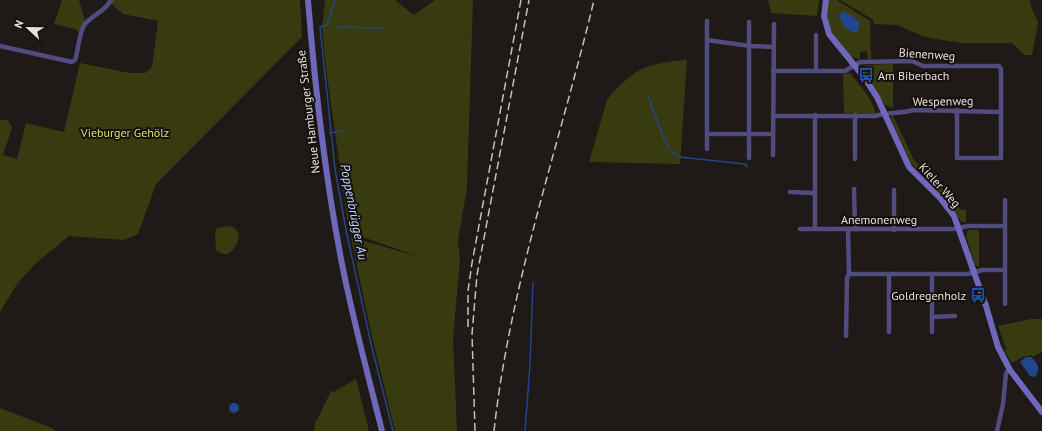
<svg xmlns="http://www.w3.org/2000/svg" width="1042" height="431" font-family="'PT Sans',sans-serif">
<style>
.green{fill:#383b0f}
.water{fill:#22468b}
.lines{fill:none;stroke-linecap:round;stroke-linejoin:round}
.stream{stroke:#22468b;stroke-width:1.5}
.street{stroke:#504c7f;stroke-width:4.5}
.secondary{stroke:#6f67b9;stroke-width:6}
.rail{stroke:#c5c1bf;stroke-width:1.5;stroke-dasharray:8 4;stroke-linecap:butt}
.labels{text-anchor:middle;dominant-baseline:central;stroke-width:4;stroke-linejoin:round;paint-order:stroke}
.street-label{font-size:12px;fill:#e5e1df;stroke:#15100e}
.poi-label{font-size:12px;fill:#e5e1df;stroke:#15100e;text-anchor:start}
.park-label{font-size:12px;fill:#d9e260;stroke:#15100e}
.water-label{font-size:13px;font-style:italic;fill:#bfd5fd;stroke:#15100e}
</style>
<rect width="100%" height="100%" fill="#1f1917"/>
<g class="green">
<polygon points="62,0 79,0 85,20 79,32 75,29 54,24"/>
<polygon points="107,0 300,0 302,37 156,184 138,234 124,240 69,236 34,265 17,284 0,312 0,120 8,120 12,128 3,155 17,159 26,123 64,132 80,63 129,73 145,73 152,67 158,21 123,14"/>
<polygon points="325,0 395,0 414,15 435,0 473,0 467,187 458,241 460,260 453,338 457,431 395,431 370,328 351,237 419,257 349,232 326,68 322,27"/>
<polygon points="768,0 819,0 817,16 771,13"/>
<path d="M 828,0 L 837,0 L 870,21 L 871,59 L 868,59 L 867,51 L 860,52 L 860,59 C 845,59 826,31 826,16 C 826,11 827,5 828,0 Z"/>
<polygon points="840,0 1030,0 1031,6 1038,23 1032,55 1025,55 1012,43 961,43 925,37 897,25 874,24 872,19"/>
<path d="M 687,60 L 680,164 L 589,162 L 607,100 C 613,91 631,74 640,70 C 654,63 672,61 687,60 Z"/>
<polygon points="893,64 893,108 885,105 862,69 865,65"/>
<path d="M 850,73 C 857,82 876,103 875,114 L 844,113 L 843,74 Z"/>
<polygon points="892,114 914,160 938,183 960,209 966,210 966,223 961,221 942,195 911,163 891,119"/>
<path d="M 227,226 L 233,227 L 239,233 C 239,245 229,262 216,250 L 215,232 L 217,228 Z"/>
<polygon points="968,230 979,230 979,267 975,265 966,236"/>
<polygon points="1031,319 1042,319 1042,352 1033,357 1031,355 1023,357 1012,363 1005,352 1006,348 998,326"/>
<polygon points="356,379 369,431 314,431 315,421 317,420 331,391 334,392"/>
<polygon points="0,408 52,428 56,431 0,431"/>
</g>
<g class="water">
<path d="M 843,11 L 853,16 L 860,23 L 857,33 C 846,31 843,26 839,16 Z"/>
<path d="M 1026,357 L 1031,357 C 1038,363 1041,370 1035,377 L 1030,376 L 1020,362 Z"/>
<circle cx="234" cy="408" r="5"/>
</g>
<g class="lines">
<g class="stream">
<polyline points="335,0 327,25 320,27 335,169 347,235 372,348 393,431"/>
<polyline points="338,27 383,28"/>
<polyline points="648,96 664,139 670,150"/>
<polyline points="330,133 342,131"/>
<polyline points="672,152 679,157 745,164 747,167"/>
<polyline points="525,431 530,365 533,282"/>
</g>
<g class="street">
<polyline points="707,40 750,46 774,47"/>
<path d="M 0,46 L 72,62 L 75,60 C 79,49 78,34 85,24 C 92,15 106,11 111,0"/>
<polyline points="773,71 845,71 860,62 912,61 923,66 999,66 1001,69 1001,158 957,158 957,110"/>
<polyline points="816,71 816,35"/>
<polyline points="815,115 815,229"/>
<path d="M 773,116 L 875,116 C 888,112 900,114 913,110 L 1000,112"/>
<polyline points="707,134 773,134"/>
<polyline points="707,149 707,21"/>
<polyline points="773,155 774,24"/>
<polyline points="749,158 749,22"/>
<polyline points="855,159 855,115"/>
<polyline points="854,189 855,229"/>
<polyline points="894,190 894,230"/>
<polyline points="790,192 815,193"/>
<polyline points="1005,226 1005,200"/>
<polyline points="800,229 954,229 968,226 1005,226 1005,270 982,270 968,274 849,274"/>
<polyline points="1005,304 1005,270"/>
<polyline points="932,317 955,316"/>
<polyline points="889,332 889,274"/>
<polyline points="932,332 932,274"/>
<polyline points="846,336 847,278 849,274 848,229"/>
<polyline points="997,431 1003,404 1006,373 1010,370"/>
</g>
<g class="secondary">
<path d="M 308,0 C 315,88 325,177 342,264 C 353,320 368,375 382,431"/>
<polyline points="826,0 824,16 829,34 864,77 877,97 909,167 940,198 954,216 986,306 998,347 1010,370 1042,412"/>
</g>
<g class="rail">
<polyline points="468,327 468,291 472,263 521,0"/>
<polyline points="475,431 472,334 477,275 529,0"/>
<path d="M 494,431 C 510,284 560,143 594,0"/>
</g>
</g>
<defs>
<symbol id="bus-bare" viewBox="-9 -9 18 18"><path d="M-5-6H5V4H4V6H2V4H-2V6H-4V4H-5ZM-3.5-4V0h7V-4ZM-3.5 1.2v1.5H-2V1.2ZM2 1.2v1.5H3.5V1.2Z" fill="#1a4fb4" stroke="#15100e" stroke-width="2.5" paint-order="stroke"/></symbol>
</defs>
<g fill-rule="evenodd">
<use href="#bus-bare" x="855" y="64" width="22" height="22"/>
<use href="#bus-bare" x="967" y="284" width="22" height="22"/>
</g>
<g class="labels">
<g class="street-label">
<text transform="translate(927 54) rotate(4)">Bienenweg</text>
<text transform="translate(943 101) rotate(-1)">Wespenweg</text>
<text transform="translate(308 112) rotate(-97)">Neue Hamburger Straße</text>
<text transform="translate(940 185) rotate(48)">Kieler Weg</text>
<text x="879" y="219">Anemonenweg</text>
</g>
<g class="poi-label">
<text x="878" y="75">Am Biberbach</text>
<text x="966" y="295" text-anchor="end">Goldregenholz</text>
</g>
<g class="park-label">
<text x="125" y="132">Vieburger Gehölz</text>
</g>
<g class="water-label">
<text transform="translate(354 212) rotate(79)">Poppenbrügger Au</text>
</g>
</g>
<g transform="translate(28 28) rotate(292)" stroke="#15100e" stroke-width="3" paint-order="stroke">
<path d="M0-3L7 15L0 10L-7 15Z" fill="#e5e1df"/>
<text y="-6" font-size="11" font-weight="bold" text-anchor="middle" fill="#e5e1df">N</text>
</g>
</svg>
